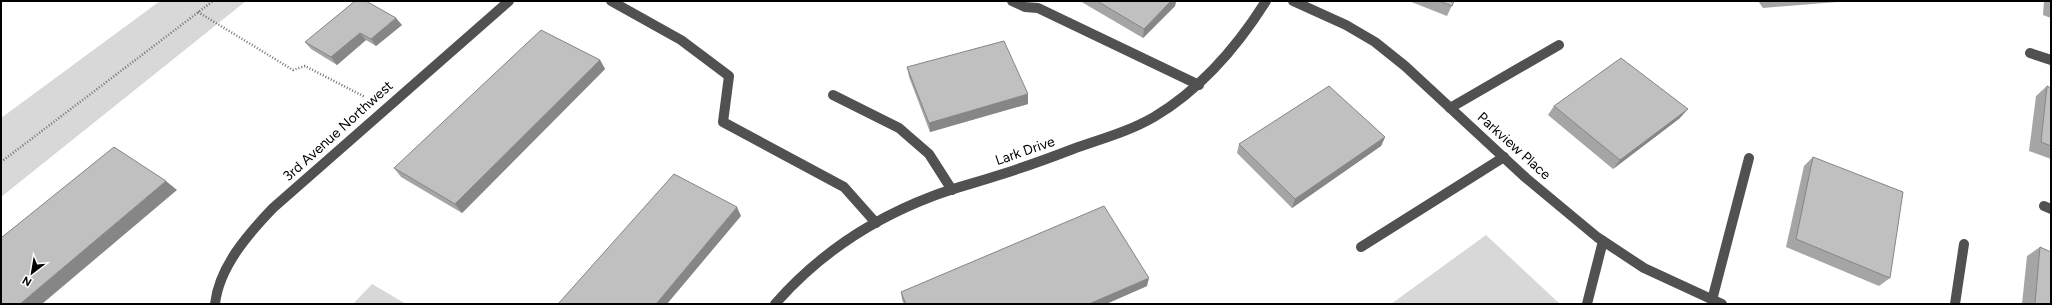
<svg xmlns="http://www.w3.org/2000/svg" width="2052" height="305" font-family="Figtree,sans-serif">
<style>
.green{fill:#d8d8d8}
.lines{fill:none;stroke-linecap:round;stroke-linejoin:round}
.path{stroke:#737373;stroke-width:2.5;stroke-dasharray:1 2;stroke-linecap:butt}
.minor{stroke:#515151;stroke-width:10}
.wall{fill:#a5a5a5}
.shaded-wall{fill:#868686}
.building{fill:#c0c0c0;stroke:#868686}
.labels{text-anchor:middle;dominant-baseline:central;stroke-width:3;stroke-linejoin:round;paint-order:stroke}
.street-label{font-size:14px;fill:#000;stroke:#fff}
</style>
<rect width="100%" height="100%" fill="#fff"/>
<g class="green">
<polygon points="160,1 246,1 1,197 1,118"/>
<polygon points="1486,235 1560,304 1391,304"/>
<polygon points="372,284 406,304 353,304"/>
</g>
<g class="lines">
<g class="path">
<polyline points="198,12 293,70 305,66 365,97"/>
<polyline points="1,162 213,1"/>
</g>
<g class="minor">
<polyline points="611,1 681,40 729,76 723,122 844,187 876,223"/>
<polyline points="1012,1 1025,7 1038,8 1199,85"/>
<polyline points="1293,1 1346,25 1375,42 1405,66 1526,178 1597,237 1644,268 1722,304"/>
<polyline points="2030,53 2051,60"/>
<polyline points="833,95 899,128 929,154 952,190"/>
<polyline points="1450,108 1559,45"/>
<polyline points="2044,206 2051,209"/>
<polyline points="1361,247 1504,157"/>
<polyline points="1712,300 1749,158"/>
<path d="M 215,304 C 219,267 248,234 273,208 L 509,1"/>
<path d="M 775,304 C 818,255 872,219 933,196 C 953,188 975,183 996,176 C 1022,168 1047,159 1073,149 C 1101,139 1128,132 1154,117 C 1201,89 1237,47 1266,1"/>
<polyline points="1587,304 1603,241"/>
<polyline points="1955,304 1964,244"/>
</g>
</g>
<g class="wall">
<polygon points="1080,1 1176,1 1175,6 1143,38"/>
<polygon points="1409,1 1454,1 1447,16"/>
<polygon points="1758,1 1838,1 1837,2 1763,8"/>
<polygon points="2044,1 2051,1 2051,18 2043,15"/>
<polygon points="402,25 376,46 366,40 337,65 311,49 305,42"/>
<polygon points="600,60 605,69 462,213 401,177 394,168"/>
<polygon points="907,67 1028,94 1028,104 930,132 909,77"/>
<polygon points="2047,86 2051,88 2051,159 2029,151 2036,96"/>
<polygon points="1554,106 1680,118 1613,169 1548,115"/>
<polygon points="1385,137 1381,146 1292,208 1237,153 1239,144"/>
<polygon points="1813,157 1890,278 1879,286 1786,247 1804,166"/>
<polygon points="2040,247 2051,304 2022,304 2027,256"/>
<polygon points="1147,286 1106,304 904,304 902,300 901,292"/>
</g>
<g class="shaded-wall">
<polygon points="1171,1 1176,1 1175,6 1143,38 1144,29"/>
<polygon points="396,18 402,25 376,46 371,39"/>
<polygon points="360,33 366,40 337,65 331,57"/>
<polygon points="600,60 605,69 462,213 455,204"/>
<polygon points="1028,94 1028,104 930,132 929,123"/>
<polygon points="1688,109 1680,118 1613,169 1620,160"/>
<polygon points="1385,137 1381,146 1292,208 1295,199"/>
<polygon points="166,181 177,190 42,304 20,304"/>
<polygon points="737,207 741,216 667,304 656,304"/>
<polygon points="1149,278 1147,286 1106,304 1089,304"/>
</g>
<g class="building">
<polygon points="355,1 366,1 396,18 371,39 360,33 331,57 305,42"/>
<polygon points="1097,1 1171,1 1144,29"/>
<polygon points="1439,1 1454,1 1452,6"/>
<polygon points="541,30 600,60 455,204 394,168"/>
<polygon points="1004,41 1028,94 929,123 907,67"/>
<polygon points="1621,58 1688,109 1620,160 1554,106"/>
<polygon points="1329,86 1385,137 1295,199 1239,144"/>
<polygon points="2047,86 2051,88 2051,146 2041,142"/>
<polygon points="114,147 166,181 20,304 1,304 1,238"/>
<polygon points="1813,157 1903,192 1890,278 1796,239"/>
<polygon points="674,174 737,207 656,304 558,304"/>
<polygon points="1104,206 1149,278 1089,304 906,304 901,292"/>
<polygon points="2040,247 2051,252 2051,304 2035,304"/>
</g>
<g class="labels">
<g class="street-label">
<text transform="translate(338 131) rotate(-42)">3rd Avenue Northwest</text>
<text transform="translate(1514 146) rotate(42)">Parkview Place</text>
<text transform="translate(1025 151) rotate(-19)">Lark Drive</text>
</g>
</g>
<rect width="2052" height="305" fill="none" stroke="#000000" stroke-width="4"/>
<g transform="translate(32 273) rotate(211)" stroke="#ffffff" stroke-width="3" paint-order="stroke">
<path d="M0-3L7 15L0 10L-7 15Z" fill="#000000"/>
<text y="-6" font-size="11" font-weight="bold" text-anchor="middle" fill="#000000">N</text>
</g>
</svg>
